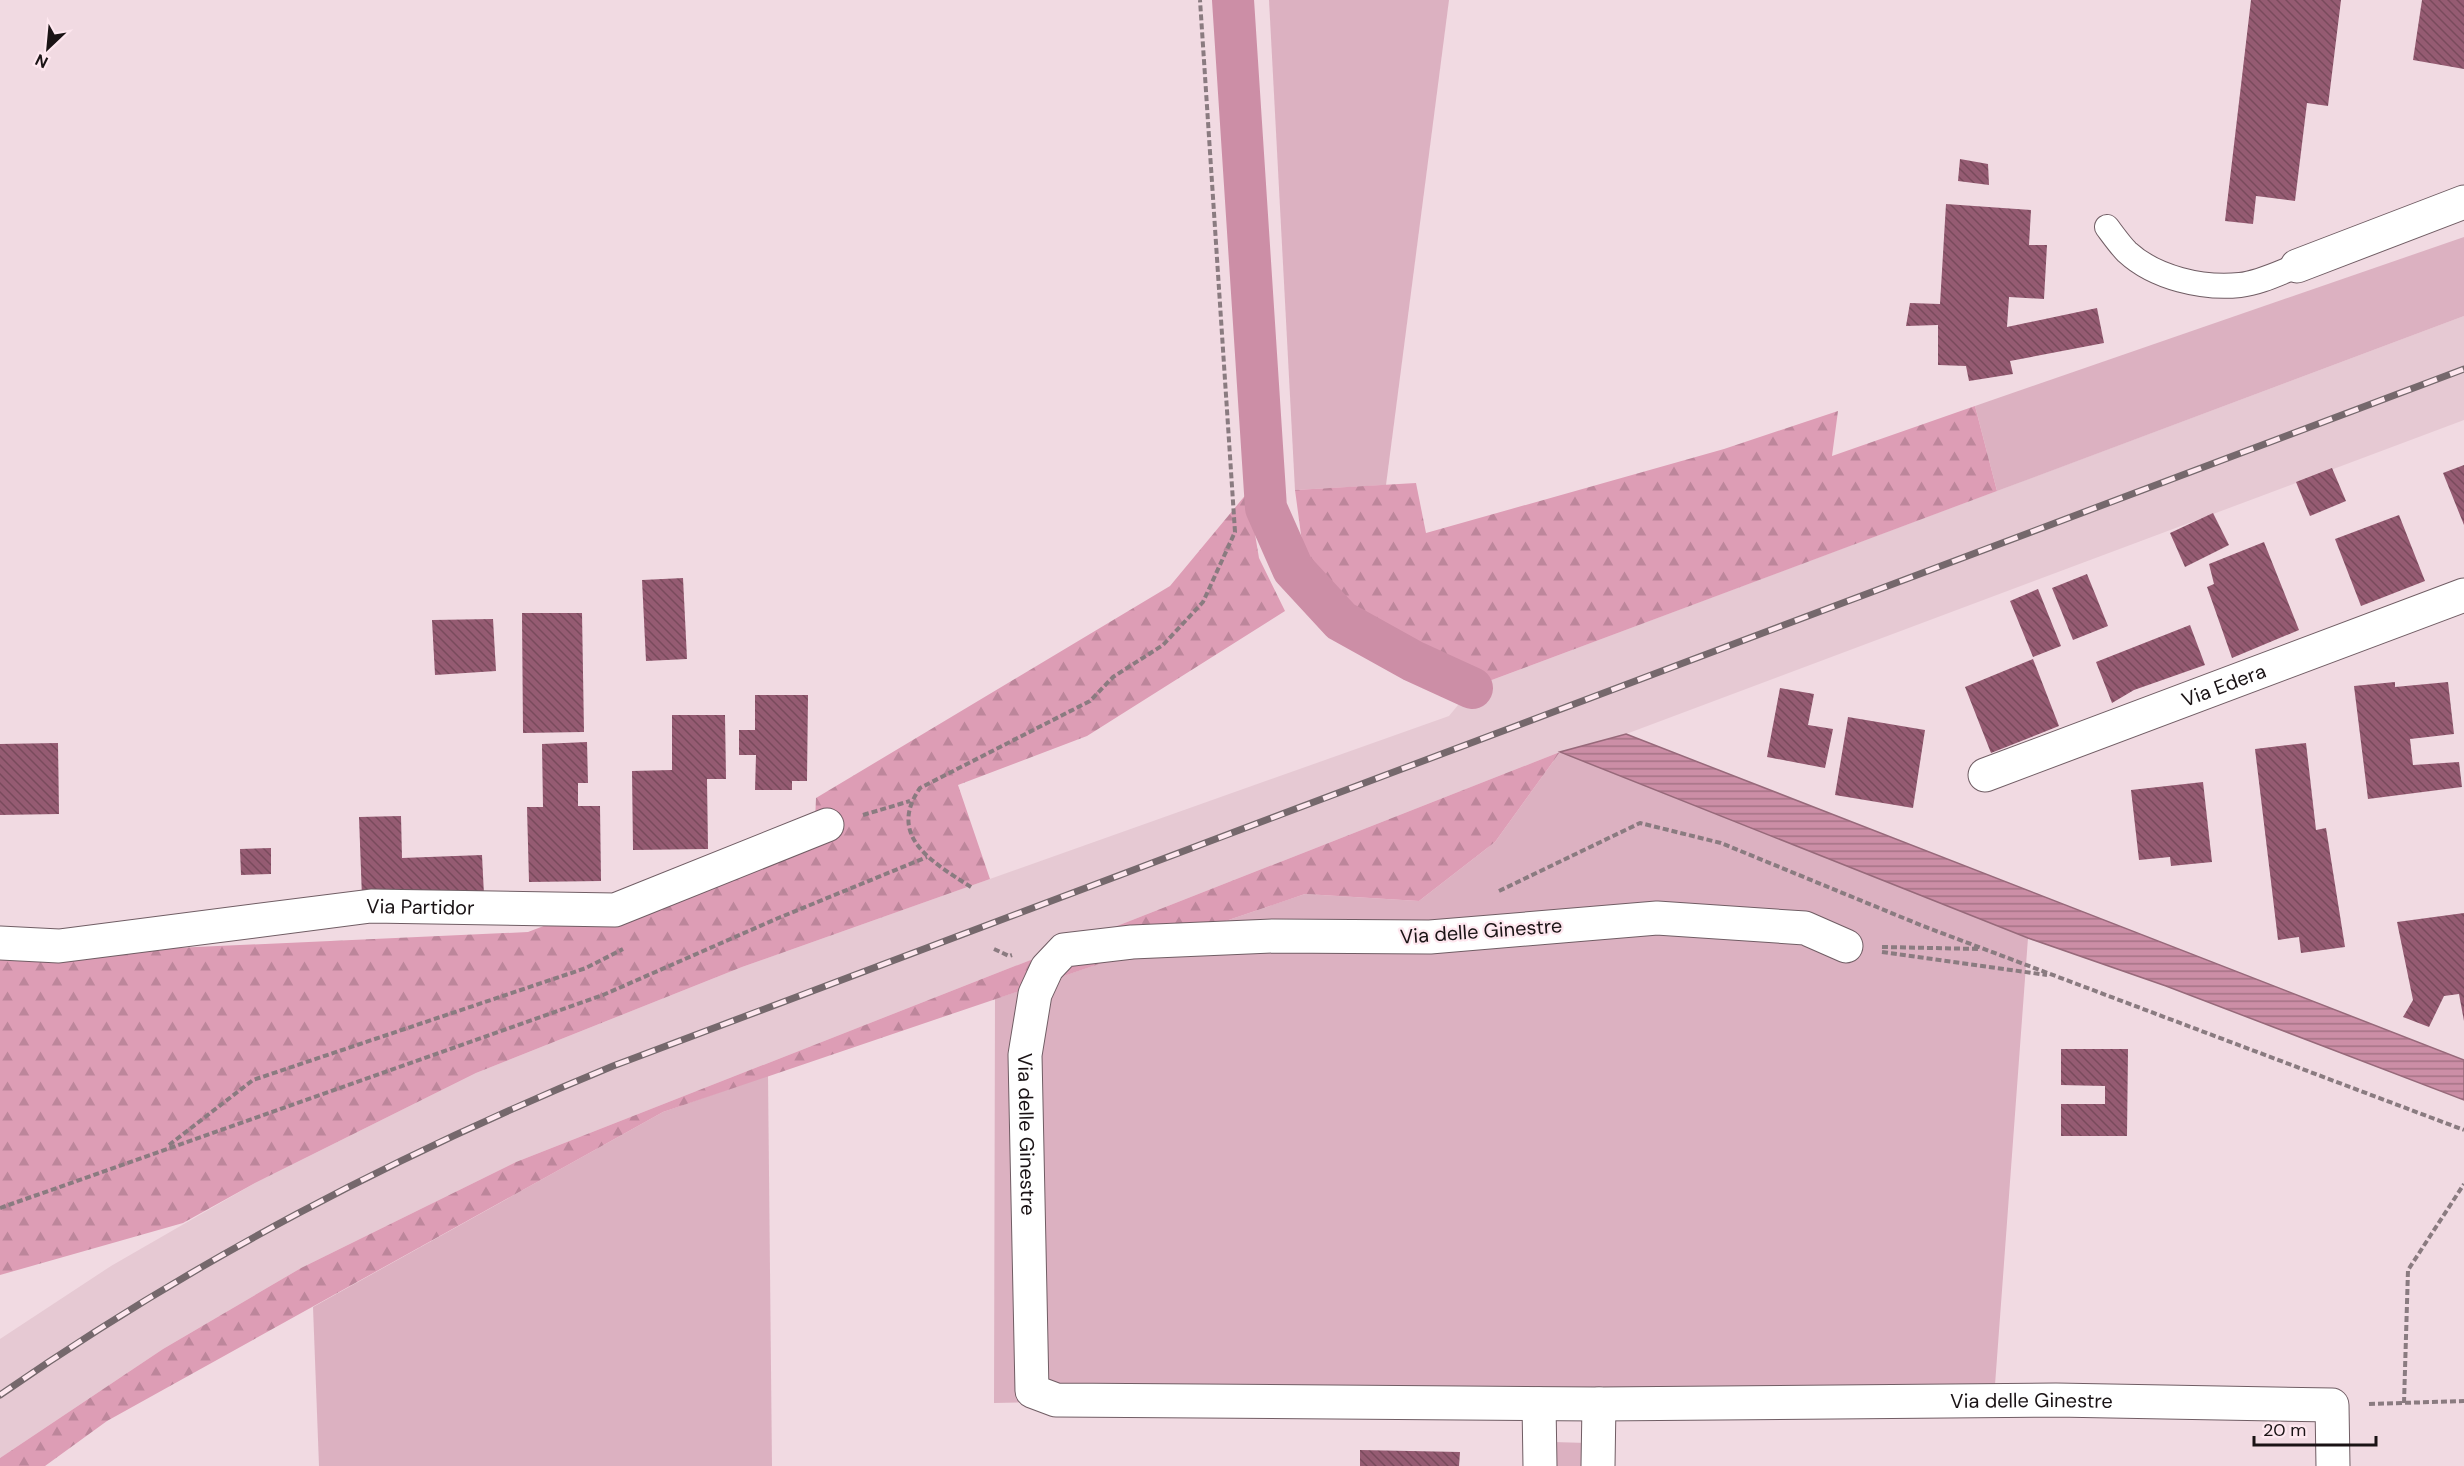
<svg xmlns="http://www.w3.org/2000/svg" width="2464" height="1466" font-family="'DM Sans',sans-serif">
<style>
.built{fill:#e6c9d3}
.grass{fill:#dcb1c1}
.forest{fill:url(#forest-firs)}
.water{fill:url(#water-rules);stroke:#97697a;stroke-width:1.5}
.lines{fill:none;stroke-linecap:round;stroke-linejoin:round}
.canal{stroke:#cc8ea6;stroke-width:42}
.building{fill:url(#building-back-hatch)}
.service-casing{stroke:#705d64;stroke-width:26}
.minor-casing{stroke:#705d64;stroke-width:35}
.path{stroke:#8a7b80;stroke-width:4;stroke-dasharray:6 3;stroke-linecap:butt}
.service{stroke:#fff;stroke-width:24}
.minor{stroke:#fff;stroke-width:33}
.rail-casing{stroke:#75686c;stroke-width:7}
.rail{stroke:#fee7ef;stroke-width:4.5;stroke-dasharray:14;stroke-linecap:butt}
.labels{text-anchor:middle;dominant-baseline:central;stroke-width:4.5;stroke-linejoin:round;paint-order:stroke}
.street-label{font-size:20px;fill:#1a1315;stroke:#fee7ef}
</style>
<defs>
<pattern id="forest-firs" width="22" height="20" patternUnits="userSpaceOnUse" patternTransform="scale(1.5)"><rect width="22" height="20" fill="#dd9db5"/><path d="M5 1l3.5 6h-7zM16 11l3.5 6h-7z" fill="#bd869b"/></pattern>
<pattern id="water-rules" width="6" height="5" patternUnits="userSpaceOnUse" patternTransform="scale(1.5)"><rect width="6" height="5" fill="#cc8ea6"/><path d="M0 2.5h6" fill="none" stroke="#a57386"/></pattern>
<pattern id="building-back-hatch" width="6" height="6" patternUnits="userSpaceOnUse" patternTransform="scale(1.5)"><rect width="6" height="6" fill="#955b72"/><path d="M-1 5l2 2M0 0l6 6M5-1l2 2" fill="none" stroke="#794a5c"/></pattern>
</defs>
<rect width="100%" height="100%" fill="#f1dae2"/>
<polygon class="built" points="2464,316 2464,420 1626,734 1560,752 516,1162 301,1268 163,1349 0,1458 0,1339 111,1266 255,1183 476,1073 742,967 1449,716 1472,688 1481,684"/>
<g class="grass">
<polygon points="1269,0 1449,0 1386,485 1295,490"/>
<polygon points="2464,237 2464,316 1997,491 1975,406"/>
<polygon points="1560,752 2028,938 1995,1385 994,1403 995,999 1305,894 1419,901 1495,842"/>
<polygon points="768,1075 772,1466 319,1466 313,1307 663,1112"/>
<polygon points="1553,1442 1587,1443 1587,1466 1553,1466"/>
</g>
<g class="forest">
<polygon points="1975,406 1997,491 1481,684 1356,618 1316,576 1302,542 1295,490 1416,483 1426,533 1724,449 1838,411 1832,456"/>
<polygon points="1248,492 1259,558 1285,611 1087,736 958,785 990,879 742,967 476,1073 255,1183 183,1223 0,1275 0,956 528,932 815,822 816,798 1170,586"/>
<polygon points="1560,752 1495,842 1419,901 1305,894 663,1112 107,1421 45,1466 0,1466 0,1458 163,1349 301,1268 516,1162"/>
</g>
<polygon class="water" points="1626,734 2464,1060 2464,1100 2166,986 2028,938 1560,752"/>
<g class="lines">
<polyline class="canal" points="1233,0 1266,508 1293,569 1341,621 1413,661 1472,688"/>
</g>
<g class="building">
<polygon points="2251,0 2341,0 2328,106 2307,103 2295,201 2256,196 2253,224 2225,221"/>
<polygon points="2422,0 2464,0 2464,69 2413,60"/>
<polygon points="1960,159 1988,164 1989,185 1958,181"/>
<polygon points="1946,204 2031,210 2029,245 2047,245 2044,299 2009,297 2007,327 2097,308 2104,343 2010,361 2013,374 1969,381 1966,366 1938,365 1938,325 1906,326 1910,303 1940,304"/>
<polygon points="2464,465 2464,525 2443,473"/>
<polygon points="2332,468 2346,501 2310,516 2296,482"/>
<polygon points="2213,513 2229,545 2185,567 2170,533"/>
<polygon points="2399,515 2425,581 2361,606 2335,539"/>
<polygon points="2264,542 2299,630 2232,658 2207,587 2214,584 2209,564"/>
<polygon points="2087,574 2108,626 2073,640 2052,588"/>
<polygon points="683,578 687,659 646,661 642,580"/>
<polygon points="2038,589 2061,646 2033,657 2010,601"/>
<polygon points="522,613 582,613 584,732 523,733"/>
<polygon points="493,619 496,671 435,675 432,620"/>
<polygon points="2190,625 2205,665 2134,690 2112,703 2096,662"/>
<polygon points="2033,659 2059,726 1991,753 1965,687"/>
<polygon points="2395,682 2395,687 2448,682 2454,734 2410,739 2413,765 2459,762 2462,787 2368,799 2354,686"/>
<polygon points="1780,688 1814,694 1808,725 1833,729 1825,768 1767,757"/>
<polygon points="755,695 808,695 807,781 792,781 792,790 755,790 756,755 739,755 739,730 755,730"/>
<polygon points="672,715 725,715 726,779 707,779 708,849 633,850 632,771 672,770"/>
<polygon points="1848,717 1925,730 1913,808 1835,795"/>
<polygon points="587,742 588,783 578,783 578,806 600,806 601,881 529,882 527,807 543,807 542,744"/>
<polygon points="58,743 59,814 0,815 0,744"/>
<polygon points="2306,743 2316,830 2326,828 2345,947 2301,953 2299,937 2278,940 2255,749"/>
<polygon points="2203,782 2212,862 2171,866 2170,857 2139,860 2131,790"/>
<polygon points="401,816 402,858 482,855 484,895 362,898 359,817"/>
<polygon points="271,848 271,874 241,875 240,849"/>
<polygon points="2464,913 2464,1021 2459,994 2444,996 2429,1027 2403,1017 2413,1000 2397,922"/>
<polygon points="2061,1049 2128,1049 2127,1136 2061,1136 2061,1104 2105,1104 2105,1086 2061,1085"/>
<polygon points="1360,1450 1460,1452 1459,1466 1360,1466"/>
</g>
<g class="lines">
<defs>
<path id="service" d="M 2107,227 C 2113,235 2120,245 2127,252 C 2155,278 2203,289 2240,285 C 2259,283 2279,273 2297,266"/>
<g id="minor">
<polyline points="2297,266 2464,202"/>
<path id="s1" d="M 1985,775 L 2464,595"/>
<path id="s2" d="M 0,943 L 59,946 L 371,906 L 615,910 L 827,825"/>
<path id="s3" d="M 1846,946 L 1805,928 L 1657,918 L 1430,937 L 1273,936 L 1132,942 L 1064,950 L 1047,968 L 1035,994 L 1025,1055 L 1032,1391 L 1056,1400 L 1599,1404 L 2056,1400 L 2332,1405 L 2333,1466"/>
<polyline points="1539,1404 1540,1466"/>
<polyline points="1598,1466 1599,1404"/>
</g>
</defs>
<use href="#service" class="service-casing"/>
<use href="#minor" class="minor-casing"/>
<g class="path">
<polyline points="863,815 910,801"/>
<path d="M 971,887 C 934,863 886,837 920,788 L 1090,701 L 1113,677 L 1163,645 L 1203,602 L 1235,532 L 1200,0"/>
<polyline points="1499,891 1640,823 1721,843 1923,926 2464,1130"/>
<polyline points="1882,947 1980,949"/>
<polyline points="994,949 1009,956 1012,955"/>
<polyline points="1882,952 2047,975"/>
<polyline points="169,1145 253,1080 586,968 623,949"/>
<polyline points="0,1208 603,995 776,919 927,857"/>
<polyline points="2404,1403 2408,1270 2464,1184"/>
<polyline points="2369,1404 2464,1401"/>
</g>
<use href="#service" class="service"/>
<use href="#minor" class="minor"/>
<defs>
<path id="rail" d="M 0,1395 C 195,1260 394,1156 613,1066 L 2464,369"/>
</defs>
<use href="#rail" class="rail-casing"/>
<use href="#rail" class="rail"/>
</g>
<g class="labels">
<g class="street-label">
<text stroke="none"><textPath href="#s1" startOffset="255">Via Edera</textPath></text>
<text stroke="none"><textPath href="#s2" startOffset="423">Via Partidor</textPath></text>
<text transform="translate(1481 931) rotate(-4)">Via delle Ginestre</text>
<text stroke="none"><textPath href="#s3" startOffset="982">Via delle Ginestre</textPath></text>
<text stroke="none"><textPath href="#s3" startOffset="2240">Via delle Ginestre</textPath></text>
</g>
</g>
<g transform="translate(48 48) rotate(206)" stroke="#fee7ef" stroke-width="4.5" paint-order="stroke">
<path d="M0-4.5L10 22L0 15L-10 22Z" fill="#1a1315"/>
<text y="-9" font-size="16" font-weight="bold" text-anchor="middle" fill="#1a1315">N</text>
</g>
<path d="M2254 1436v9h122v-9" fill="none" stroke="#1a1315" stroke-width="3"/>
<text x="2263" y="1436" font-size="18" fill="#1a1315" stroke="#fee7ef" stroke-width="4.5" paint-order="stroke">20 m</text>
</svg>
